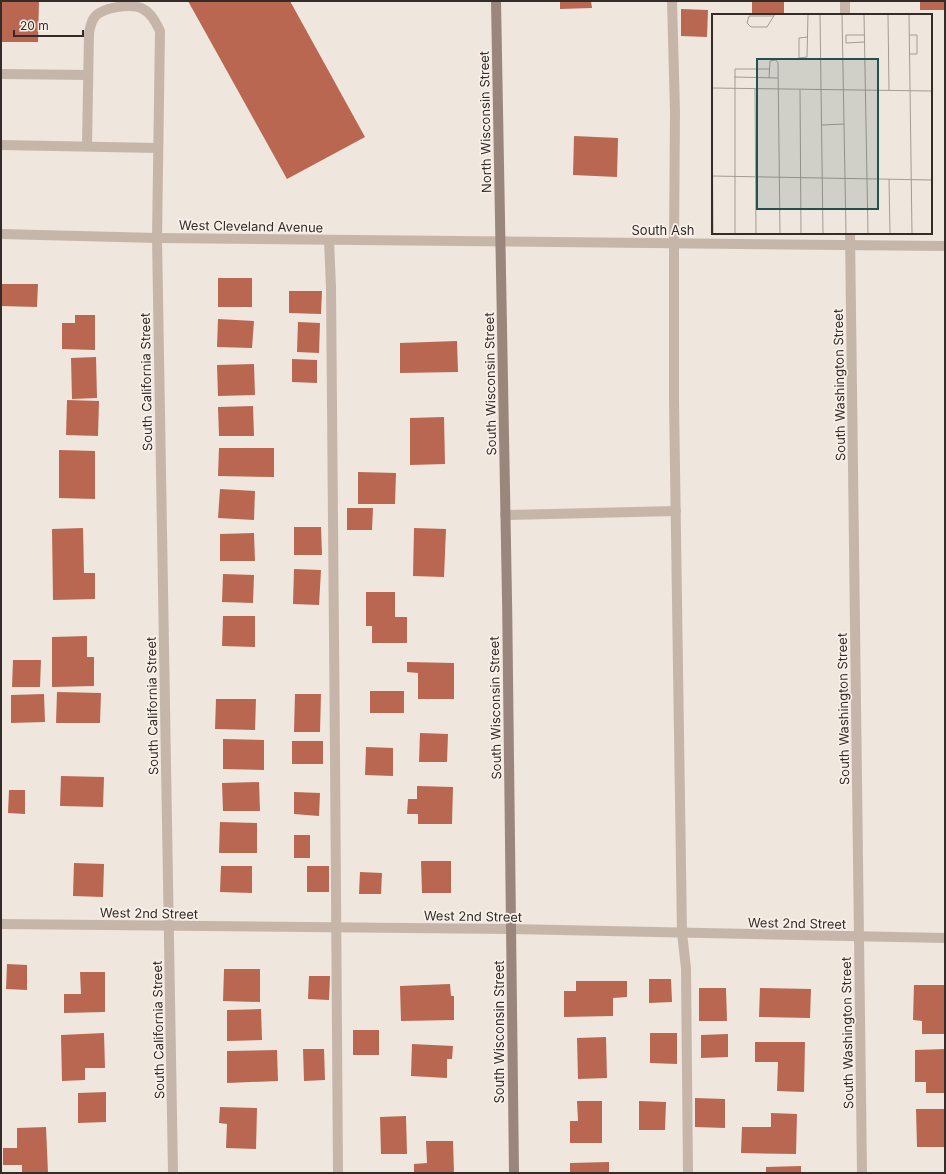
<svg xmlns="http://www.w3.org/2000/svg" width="946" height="1174" font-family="Inter,sans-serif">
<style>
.building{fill:#b96751}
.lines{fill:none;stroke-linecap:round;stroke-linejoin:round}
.lane{stroke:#c6b6aa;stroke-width:10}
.street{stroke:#c6b6aa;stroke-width:10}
.secondary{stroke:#9a867c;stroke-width:10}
.labels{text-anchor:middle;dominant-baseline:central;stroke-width:3.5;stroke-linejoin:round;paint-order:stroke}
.street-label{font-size:13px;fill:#342c29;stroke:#f8f0e9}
.inset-road{fill:none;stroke:#a49c95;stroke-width:1}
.view{fill:#235052;fill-opacity:0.15;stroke:#235052;stroke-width:2}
.inset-edge{fill:none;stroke:#342c29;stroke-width:2}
</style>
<rect width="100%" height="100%" fill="#efe6dd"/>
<g class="building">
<polygon points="1,1 39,1 38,42 1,42"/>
<polygon points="188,1 290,1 365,137 287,179"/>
<polygon points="560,1 591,1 592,8 560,9"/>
<rect x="752" y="1" width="32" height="14"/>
<rect x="920" y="1" width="25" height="9"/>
<polygon points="681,9 708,10 707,37 681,36"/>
<polygon points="574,136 618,138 617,177 573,175"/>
<rect x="218" y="278" width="34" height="29"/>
<polygon points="1,284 38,284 37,307 1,306"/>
<polygon points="289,291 322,291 321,314 289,313"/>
<polygon points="75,315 95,315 95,350 62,349 62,323 75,323"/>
<polygon points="218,319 254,321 252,348 217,347"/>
<polygon points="298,322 320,323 319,353 297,352"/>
<polygon points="457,341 458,372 400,373 400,343"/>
<polygon points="96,357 97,398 72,399 71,358"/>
<polygon points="292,359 317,360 317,383 292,382"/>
<polygon points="254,364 255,395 218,396 217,365"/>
<polygon points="67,400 99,401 98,436 66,435"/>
<polygon points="253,406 254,436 219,436 218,407"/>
<polygon points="444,417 445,464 410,465 410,418"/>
<polygon points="219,448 274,448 274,477 218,476"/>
<polygon points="59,450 95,451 95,499 59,498"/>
<polygon points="358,472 396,473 395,504 358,504"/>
<polygon points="220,489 255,491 254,520 218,518"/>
<polygon points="347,508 373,508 372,530 347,530"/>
<polygon points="294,527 321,527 322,555 294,555"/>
<polygon points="83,528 84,573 95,573 95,599 53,600 52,529"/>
<polygon points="414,528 446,529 444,577 413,576"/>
<polygon points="254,533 255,561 220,561 220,534"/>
<polygon points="294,569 321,570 319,605 293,604"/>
<polygon points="223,574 254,575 253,603 222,602"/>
<polygon points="366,592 395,592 395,617 407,617 407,643 372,643 372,626 366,626"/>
<polygon points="223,616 255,616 255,647 222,646"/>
<polygon points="87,636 87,657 94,657 94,686 52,687 52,637"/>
<polygon points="13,660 41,660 40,687 12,687"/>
<polygon points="407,662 454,663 454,699 418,699 418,673 407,672"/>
<rect x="370" y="691" width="34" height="22"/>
<polygon points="57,692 101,693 100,723 56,723"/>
<polygon points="44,694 45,722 11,723 11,695"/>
<polygon points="295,694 321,694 320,732 294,732"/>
<polygon points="216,699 256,699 255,730 215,729"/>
<polygon points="420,733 448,734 447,762 419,762"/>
<polygon points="223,739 264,740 264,770 223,769"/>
<rect x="292" y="741" width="31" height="23"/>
<polygon points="366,747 393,748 393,776 365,775"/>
<polygon points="61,776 104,777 103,807 60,806"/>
<polygon points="259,782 260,811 223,811 222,783"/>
<polygon points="417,786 453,787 452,824 418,824 418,814 407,814 408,799 417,799"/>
<polygon points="9,790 25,790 25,814 8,813"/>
<polygon points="294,792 320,793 319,816 294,814"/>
<polygon points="220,822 257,823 257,853 219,853"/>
<rect x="294" y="835" width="16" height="23"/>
<polygon points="421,861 451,861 451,893 422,893"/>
<polygon points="74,863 104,864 103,897 73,896"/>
<polygon points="221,866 252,866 252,893 220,892"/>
<rect x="307" y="866" width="22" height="26"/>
<polygon points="360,872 382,873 381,894 359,894"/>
<polygon points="7,964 27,965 27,990 6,989"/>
<polygon points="224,969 260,969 260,1002 223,1001"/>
<polygon points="80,972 105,972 105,1012 64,1013 64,994 81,994"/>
<polygon points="309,976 330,976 329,1000 308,999"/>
<polygon points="649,979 671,979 672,1002 649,1003"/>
<polygon points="576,981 627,981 627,997 613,998 613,1016 564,1017 564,991 576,991"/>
<polygon points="450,984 451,996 454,996 454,1020 401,1021 400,986"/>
<polygon points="914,985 945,985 945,1034 922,1034 922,1021 913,1020"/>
<polygon points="699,988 726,988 727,1021 699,1021"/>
<polygon points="760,988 811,989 810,1018 759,1017"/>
<polygon points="261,1009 262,1040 227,1041 227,1010"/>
<rect x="353" y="1030" width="26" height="25"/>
<polygon points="104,1033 105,1068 85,1068 85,1080 62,1081 61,1035"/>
<polygon points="650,1033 677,1033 677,1064 650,1063"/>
<polygon points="728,1034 728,1057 701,1058 701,1035"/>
<polygon points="606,1037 607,1078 578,1079 577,1038"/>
<polygon points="755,1042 805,1042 804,1092 777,1091 778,1062 755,1062"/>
<polygon points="412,1044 453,1046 452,1059 447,1059 447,1078 411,1076"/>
<polygon points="303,1049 324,1049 325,1080 304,1081"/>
<polygon points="945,1049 945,1093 926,1093 926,1082 915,1082 915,1050"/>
<polygon points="277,1050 278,1081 227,1083 227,1051"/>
<polygon points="106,1092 106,1122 78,1123 78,1093"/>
<polygon points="695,1098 725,1099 725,1128 695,1127"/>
<polygon points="577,1101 602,1101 602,1143 570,1143 570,1121 578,1121"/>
<polygon points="639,1101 666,1102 665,1130 639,1130"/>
<polygon points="220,1107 257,1108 256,1149 226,1148 227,1124 219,1123"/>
<polygon points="916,1109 945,1109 945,1147 917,1147"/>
<polygon points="771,1113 797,1114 796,1154 741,1153 742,1127 771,1127"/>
<polygon points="406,1116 407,1154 381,1154 380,1117"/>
<polygon points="46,1127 48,1173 22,1173 22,1165 3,1165 3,1148 17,1148 17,1128"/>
<polygon points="426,1141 453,1141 454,1173 414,1173 414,1164 427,1163"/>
<polygon points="609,1162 609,1173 570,1173 570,1163"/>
<polygon points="801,1166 801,1173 766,1173 766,1167"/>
</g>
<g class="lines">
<g class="lane">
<polyline points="672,1 675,112 674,243 674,401 682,933 686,968 688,1173"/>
<polyline points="1,74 88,75"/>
<polyline points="1,145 158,148"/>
<path d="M 87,146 L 89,33 C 90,28 91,22 94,18 C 101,7 132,3 143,9 C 152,14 156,23 160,31 L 157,238"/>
<polyline points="329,240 331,288 335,754 338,1173"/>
<polyline points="505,515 676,511"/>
</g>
<g class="street">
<polyline points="845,1 845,15"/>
<polyline points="850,233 862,1173"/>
<polyline points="1,234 157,238 945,246"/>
<polyline points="157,238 173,1173"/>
<polyline points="1,924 511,929 945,938"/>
</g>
<path class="secondary" d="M 496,1 C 505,392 510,782 514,1173"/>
</g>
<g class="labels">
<g class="street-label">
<text transform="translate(485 122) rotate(-91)">North Wisconsin Street</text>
<text transform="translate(251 226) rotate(1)">West Cleveland Avenue</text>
<text x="663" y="230">South Ash</text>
<text transform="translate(146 382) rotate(-91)">South California Street</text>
<text transform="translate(490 384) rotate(-91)">South Wisconsin Street</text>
<text transform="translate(839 385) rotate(-91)">South Washington Street</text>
<text transform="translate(152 706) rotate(-91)">South California Street</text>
<text transform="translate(495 708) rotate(-91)">South Wisconsin Street</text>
<text transform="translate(843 709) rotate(-91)">South Washington Street</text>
<text transform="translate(149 913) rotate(1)">West 2nd Street</text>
<text transform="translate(473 916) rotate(1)">West 2nd Street</text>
<text transform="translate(797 923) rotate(1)">West 2nd Street</text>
<text transform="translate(158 1030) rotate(-91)">South California Street</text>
<text transform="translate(499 1032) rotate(-90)">South Wisconsin Street</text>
<text transform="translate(847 1033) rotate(-91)">South Washington Street</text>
</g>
</g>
<g transform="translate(712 14)">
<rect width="220" height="220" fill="#efe6dd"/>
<path class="inset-road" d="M 108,0 L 111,220M 130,0 L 134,220M 152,0 L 156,220M 176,0 L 177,77M 197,0 L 200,220M 220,0 L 220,37M 62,2 L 37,2 L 35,9 L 39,13 L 55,13 L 63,0M 153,21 L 134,21 L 134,29 L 153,28M 198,21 L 205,21 L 205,40 L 198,40M 96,23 L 87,24 L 87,44 L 95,43 L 96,0M 220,47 L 220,68M 22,63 L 66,64M 57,64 L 58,47 L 64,46 L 66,49 L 68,220M 0,74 L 220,77M 0,74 L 1,220M 43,75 L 44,220M 88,76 L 89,220M 110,111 L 132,110M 0,162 L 220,166M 177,165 L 178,220M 23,220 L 23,55 L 57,55"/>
<path class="view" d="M 45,45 L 166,45 L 166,195 L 45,195 Z"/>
<rect width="220" height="220" class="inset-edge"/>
</g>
<rect width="946" height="1174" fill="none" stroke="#342c29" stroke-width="4"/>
<path d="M14 30v6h69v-6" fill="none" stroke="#342c29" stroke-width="2"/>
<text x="20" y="30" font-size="12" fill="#342c29" stroke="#f8f0e9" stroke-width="3" paint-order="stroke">20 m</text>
</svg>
